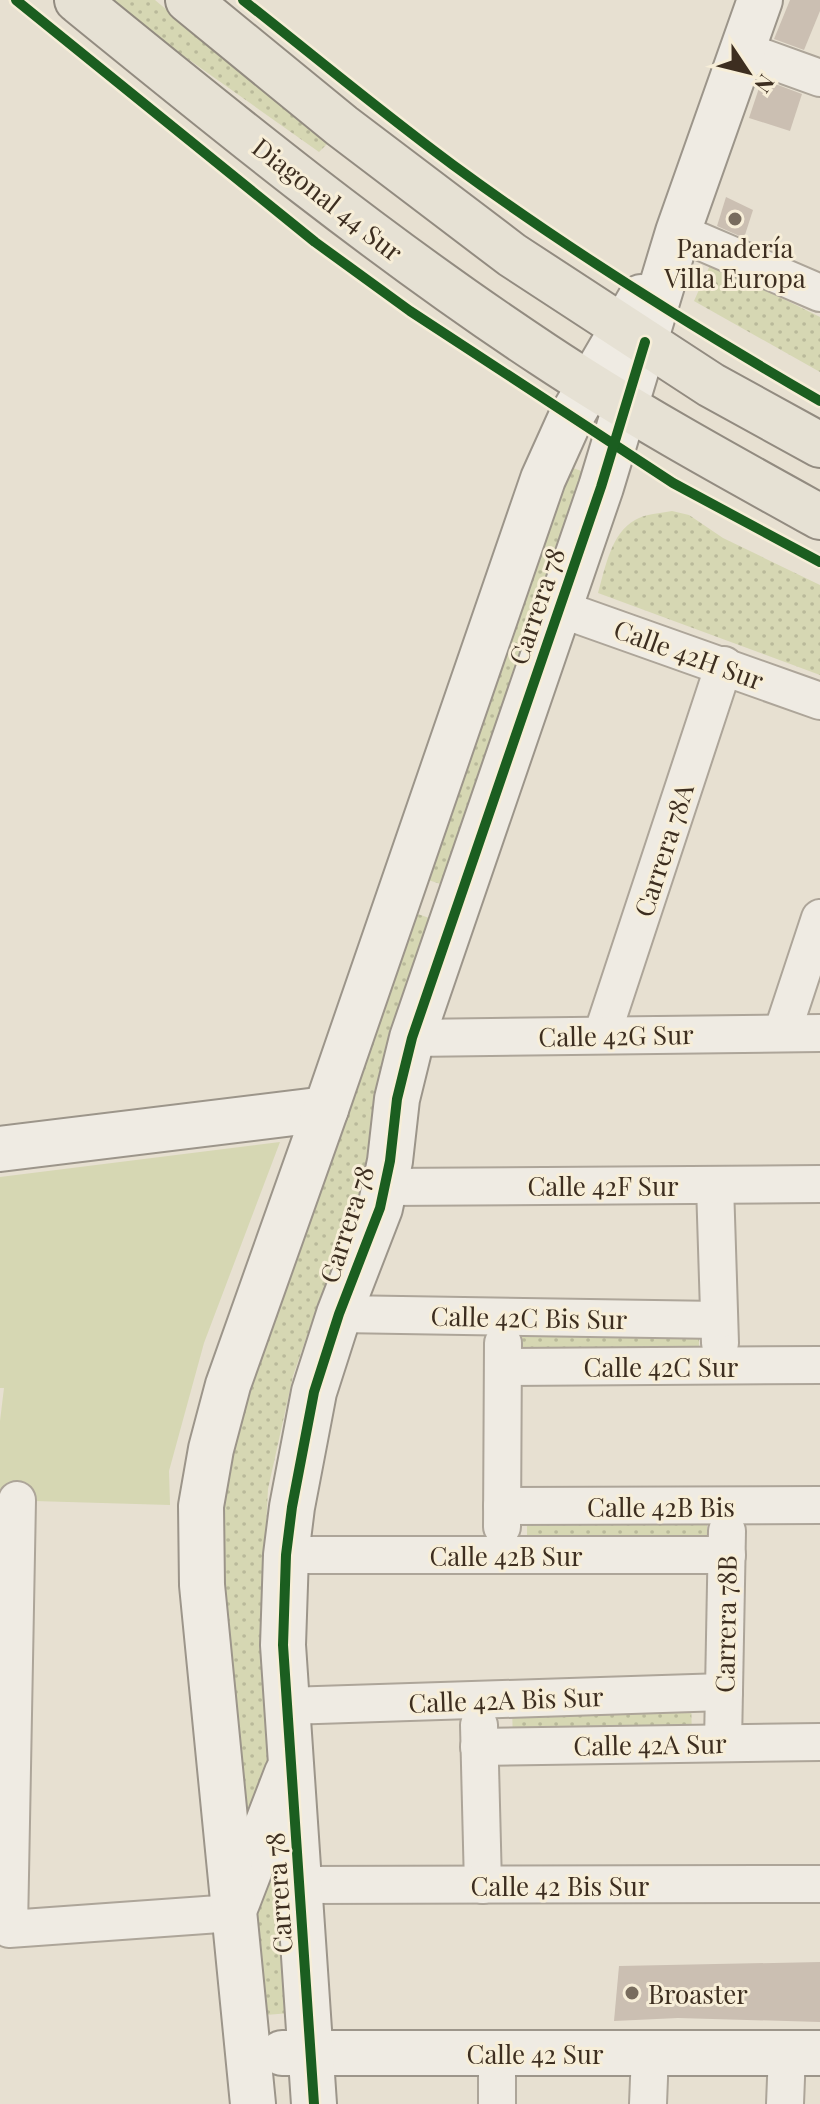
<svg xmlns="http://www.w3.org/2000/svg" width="820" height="2104" font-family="'Playfair Display',serif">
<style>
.grass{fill:url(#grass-dots)}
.green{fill:#d6d7b3}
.building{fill:#cbbfb2}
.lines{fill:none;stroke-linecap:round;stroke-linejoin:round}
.street-casing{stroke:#ada599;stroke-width:40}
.secondary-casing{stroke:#9c958a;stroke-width:48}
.primary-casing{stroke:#928b80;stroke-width:48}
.street{stroke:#efebe3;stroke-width:36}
.secondary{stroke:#efebe3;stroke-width:44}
.primary{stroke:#e6e1d4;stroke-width:44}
.cycleway-casing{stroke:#f7eed8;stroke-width:15}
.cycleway{stroke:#1b5e20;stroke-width:10}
.poi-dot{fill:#786c5e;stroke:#f7eed8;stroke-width:3}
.labels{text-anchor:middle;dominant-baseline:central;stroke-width:6;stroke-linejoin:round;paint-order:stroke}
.street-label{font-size:26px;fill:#3d2e20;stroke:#f7eed8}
.poi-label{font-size:26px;fill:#3d2e20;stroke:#f7eed8}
</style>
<defs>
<pattern id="grass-dots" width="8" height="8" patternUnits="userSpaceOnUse" patternTransform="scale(2)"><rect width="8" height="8" fill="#d6d7b3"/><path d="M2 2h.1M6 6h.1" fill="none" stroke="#b9b99a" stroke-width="1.8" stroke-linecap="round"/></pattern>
</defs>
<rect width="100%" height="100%" fill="#e7e0d1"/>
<g class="grass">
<polygon points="112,0 155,0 327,144 319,152 171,47"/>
<polygon points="711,263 820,317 820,372 694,301"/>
<polygon points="568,466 589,474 447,886 425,879"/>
<path d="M 672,511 L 689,515 L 723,538 L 820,585 L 820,675 L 598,593 C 605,569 611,533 635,520 C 645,514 661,513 672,511 Z"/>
<polygon points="412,912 438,921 369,1157 355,1218 321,1295 293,1376 268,1489 262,1604 268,1781 245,1840 218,1498 239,1398"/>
<polygon points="699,1324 699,1357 520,1358 521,1325"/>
<polygon points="527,1512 707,1512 707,1545 527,1546"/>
<polygon points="691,1702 692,1736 513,1742 512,1708"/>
<polygon points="280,1833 290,2013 266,2015 256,1908"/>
</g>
<polygon class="green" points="280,1142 204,1343 169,1471 170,1505 0,1500 0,1421 4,1388 0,1388 0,1177"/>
<g class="building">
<polygon points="790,0 820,0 820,11 804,50 774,39"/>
<polygon points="762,79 802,94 790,131 749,118"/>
<polygon points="726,197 753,210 744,238 717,226"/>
<polygon points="820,1962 820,2022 678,2018 614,2021 619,1966"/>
</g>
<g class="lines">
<defs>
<g id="street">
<polyline points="742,50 820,78"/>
<polyline points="678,232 820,293"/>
<polyline points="558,608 820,701"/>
<polyline points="782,1033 820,918"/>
<polyline points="602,1035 724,665"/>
<polyline points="412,1038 820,1033"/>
<polyline points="715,1185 720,1343"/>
<polyline points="386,1187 820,1184"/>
<polyline points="339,1314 719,1320"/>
<polyline points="503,1367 820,1365"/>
<polyline points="17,1500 9,1929 233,1913"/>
<polyline points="502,1506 820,1505"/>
<polyline points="502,1527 503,1343"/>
<polyline points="286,1555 727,1555"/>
<polyline points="287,1706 724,1692"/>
<polyline points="479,1725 483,1885"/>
<polyline points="723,1743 727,1531"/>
<polyline points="479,1747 820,1742"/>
<polyline points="300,1885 820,1884"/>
<polyline points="497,2053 497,2104"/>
<polyline points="648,2104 650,2053"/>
<polyline points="785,2104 787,2053"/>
</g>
<g id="secondary">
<polyline points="0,1149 326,1109"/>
<polyline points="237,1903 287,1773"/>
<polyline points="282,2053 820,2053"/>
<polyline points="253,2104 202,1585 201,1506 211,1449 228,1385 326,1109 543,479 571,417 641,297"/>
<polyline points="314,2104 283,1645 286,1555 292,1507 314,1392 339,1314 380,1208 390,1161 397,1099 412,1038 601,487 678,232 760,0"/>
</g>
<g id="primary">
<path d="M 77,0 C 228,123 380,247 544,355 C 633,414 726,465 820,517"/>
<polyline points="188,0 342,126 512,255 711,385 820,445"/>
</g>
</defs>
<use href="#street" class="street-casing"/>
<use href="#secondary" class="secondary-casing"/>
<use href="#primary" class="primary-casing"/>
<use href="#street" class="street"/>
<use href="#secondary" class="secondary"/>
<use href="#primary" class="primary"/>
<defs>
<g id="cycleway">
<polyline points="16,0 315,242 410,311 673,483 820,562"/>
<path d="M 243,0 C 313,55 381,112 453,165 C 570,251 694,328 820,401"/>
<polyline points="314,2104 283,1645 286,1555 292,1507 314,1392 339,1314 380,1208 390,1161 397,1099 412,1038 601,487 645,342"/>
</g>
</defs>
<use href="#cycleway" class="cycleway-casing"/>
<use href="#cycleway" class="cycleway"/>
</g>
<g class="poi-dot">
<circle cx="735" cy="219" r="8"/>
<circle cx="632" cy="1993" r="8"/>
</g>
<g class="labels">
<g class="street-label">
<text transform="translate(328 199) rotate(38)">Diagonal 44 Sur</text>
<text transform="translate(536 606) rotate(-71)">Carrera 78</text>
<text transform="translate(689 654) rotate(20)">Calle 42H Sur</text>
<text transform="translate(663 850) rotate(-72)">Carrera 78A</text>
<text transform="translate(616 1035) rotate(-1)">Calle 42G Sur</text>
<text x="603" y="1185">Calle 42F Sur</text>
<text transform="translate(346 1224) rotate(-72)">Carrera 78</text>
<text transform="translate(529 1317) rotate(1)">Calle 42C Bis Sur</text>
<text x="661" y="1366">Calle 42C Sur</text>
<text x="661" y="1506">Calle 42B Bis</text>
<text x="506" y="1555">Calle 42B Sur</text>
<text transform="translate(725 1624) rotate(-89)">Carrera 78B</text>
<text transform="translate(506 1699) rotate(-2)">Calle 42A Bis Sur</text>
<text transform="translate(650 1744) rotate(-1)">Calle 42A Sur</text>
<text x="560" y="1885">Calle 42 Bis Sur</text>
<text transform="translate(278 1893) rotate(-94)">Carrera 78</text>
<text x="535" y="2053">Calle 42 Sur</text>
</g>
<g class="poi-label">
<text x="735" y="247">Panadería<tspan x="735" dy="30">Villa Europa</tspan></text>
<text x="648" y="1993" text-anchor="start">Broaster</text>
</g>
</g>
<g transform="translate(748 72) rotate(125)" stroke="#f7eed8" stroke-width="6" paint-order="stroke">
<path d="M0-6L14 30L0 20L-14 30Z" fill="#3d2e20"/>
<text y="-12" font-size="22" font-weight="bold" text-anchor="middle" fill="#3d2e20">N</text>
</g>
</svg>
